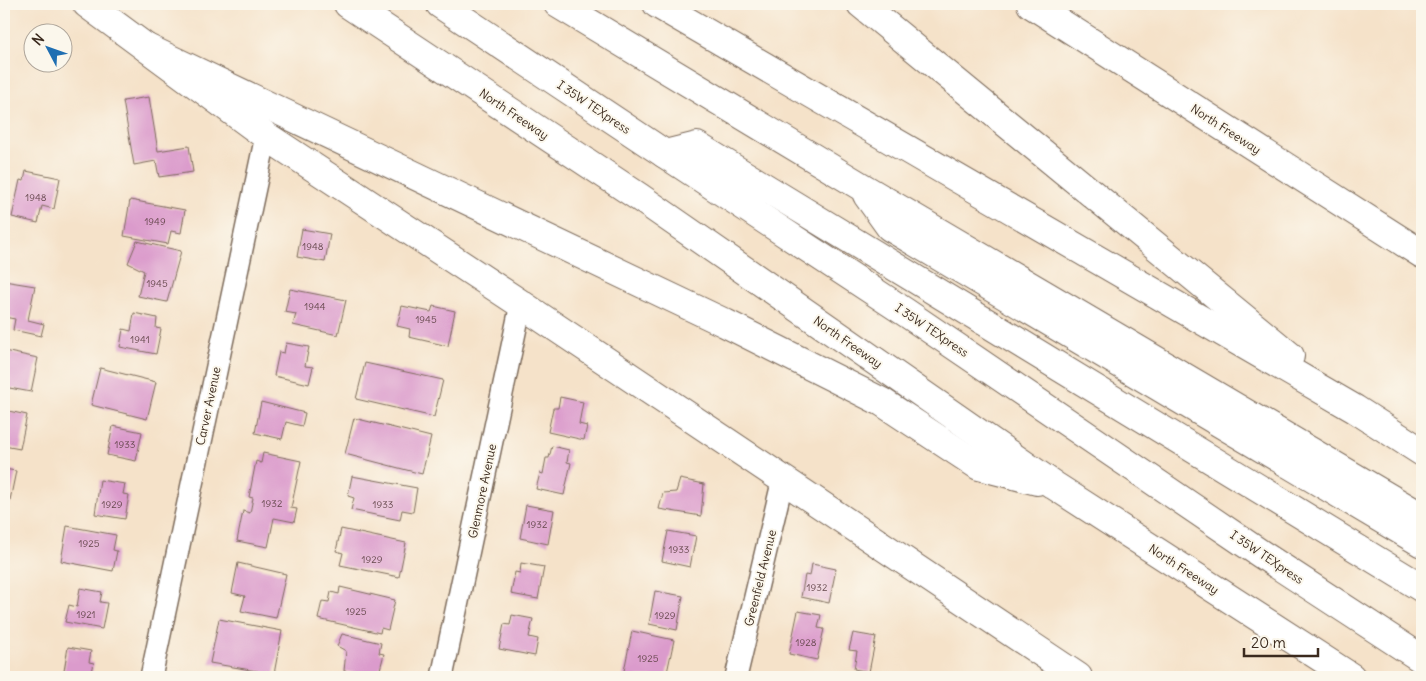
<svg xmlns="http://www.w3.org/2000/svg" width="1426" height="681" font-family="Delius,sans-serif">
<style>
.building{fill:#db9bcc}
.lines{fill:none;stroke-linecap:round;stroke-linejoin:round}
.minor-casing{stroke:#7c6a5a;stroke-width:24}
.secondary-casing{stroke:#7c6a5a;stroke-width:30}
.motorway-casing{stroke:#7c6a5a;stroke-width:30}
.minor{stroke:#fff;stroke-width:21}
.secondary{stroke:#fff;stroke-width:28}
.motorway{stroke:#fff;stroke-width:28}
.labels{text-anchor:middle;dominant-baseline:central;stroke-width:4;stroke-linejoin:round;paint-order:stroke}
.number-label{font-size:10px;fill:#63464a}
.street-label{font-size:12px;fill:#3b2a1e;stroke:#fbf7ec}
</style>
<rect width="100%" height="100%" fill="#fbf7ec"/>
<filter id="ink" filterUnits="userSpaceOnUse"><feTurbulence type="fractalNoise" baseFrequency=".02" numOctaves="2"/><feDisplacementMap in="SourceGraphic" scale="10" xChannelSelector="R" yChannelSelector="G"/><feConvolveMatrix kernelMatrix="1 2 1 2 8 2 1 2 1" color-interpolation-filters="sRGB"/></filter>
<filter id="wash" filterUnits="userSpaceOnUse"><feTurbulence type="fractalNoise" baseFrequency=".0096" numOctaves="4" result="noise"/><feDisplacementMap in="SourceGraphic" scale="20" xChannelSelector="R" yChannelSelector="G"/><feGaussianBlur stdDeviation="1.12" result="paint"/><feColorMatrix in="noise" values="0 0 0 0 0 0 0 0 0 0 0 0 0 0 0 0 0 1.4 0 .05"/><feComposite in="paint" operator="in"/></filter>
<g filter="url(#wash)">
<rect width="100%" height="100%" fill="#f5e2c9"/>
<g id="blocks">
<g class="building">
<polygon points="149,97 158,151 189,146 193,172 159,177 156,161 134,165 123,101"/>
<polygon points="26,171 60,178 54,209 42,206 38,223 12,217 20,180 24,181"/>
<polygon points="130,200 185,210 181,233 171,231 168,244 124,236"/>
<polygon points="302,229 330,234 325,262 297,257"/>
<polygon points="137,241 181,251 167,302 138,296 144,271 128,263"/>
<polygon points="4,281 35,286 28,320 44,324 41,336 13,330 15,319 4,317"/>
<polygon points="290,289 346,300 338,335 293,325 296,314 285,312"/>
<polygon points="402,306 431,312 433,306 455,311 448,346 409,337 410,329 397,326"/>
<polygon points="134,313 157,318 156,328 161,329 156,354 120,347 123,329 131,331"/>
<polygon points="286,343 309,347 305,366 313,367 309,384 274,376 279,352 284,353"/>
<polygon points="4,351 38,358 31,392 4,387"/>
<polygon points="365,363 443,380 434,417 356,399"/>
<polygon points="100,368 156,382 147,419 91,405"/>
<polygon points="560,397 583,402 579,424 587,426 584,440 548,432 553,408 558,408"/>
<polygon points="261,402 305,413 302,426 286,422 282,439 255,433"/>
<polygon points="4,410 27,415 20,449 4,446"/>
<polygon points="354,418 431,437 422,474 345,454"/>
<polygon points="113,426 142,432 136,461 107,455"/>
<polygon points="552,446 569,450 567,462 571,463 564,495 536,489 540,473 543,474 546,458 549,458"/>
<polygon points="263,453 301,461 291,508 297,509 294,522 274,518 268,547 237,541 243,511 250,513 253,498 249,497 256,461 261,463"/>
<polygon points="4,469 16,471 9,505 4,504"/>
<polygon points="352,476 417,488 413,512 402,510 400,520 351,510 354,498 348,496"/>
<polygon points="680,479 704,484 701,516 659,509 663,493 676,492"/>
<polygon points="100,480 125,484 123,494 129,495 125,519 95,514"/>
<polygon points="526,505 554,510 548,544 520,538"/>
<polygon points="67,526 116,535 113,550 117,551 113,571 61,561"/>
<polygon points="341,529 406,543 399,577 340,565 343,553 336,551"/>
<polygon points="668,531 696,536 690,567 662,561"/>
<polygon points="238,563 286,574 276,618 241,611 245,596 232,593"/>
<polygon points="521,563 544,567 538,599 511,594 515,572 520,573"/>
<polygon points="812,564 836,569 829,603 801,597 805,575 810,576"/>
<polygon points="340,587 395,600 388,630 381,628 380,633 318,619 322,601 329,602 331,592 339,594"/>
<polygon points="80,588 102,592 100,602 107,603 102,629 65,622 69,605 77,607"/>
<polygon points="655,591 683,596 677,630 649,624"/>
<polygon points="798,611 821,615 818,628 824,629 817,660 789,654"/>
<polygon points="512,615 533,619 529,637 538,639 535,656 499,649 504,624 510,625"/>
<polygon points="219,619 282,631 274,674 210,663"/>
<polygon points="632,631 674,640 666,677 630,677 623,676"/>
<polygon points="853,633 876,637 869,672 854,669 857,651 849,650"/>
<polygon points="342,634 381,643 379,653 384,654 378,677 344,671 346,651 337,646"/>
<polygon points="68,647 91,651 89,662 94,663 91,677 63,677"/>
<polygon points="489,673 507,676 506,677 489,677"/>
</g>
</g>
</g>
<g filter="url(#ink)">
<use href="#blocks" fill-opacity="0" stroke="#7c6a5a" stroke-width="1"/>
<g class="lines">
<defs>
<g id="minor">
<polyline points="151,677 266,136"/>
<polyline points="442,677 521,304"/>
<polyline points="736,677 783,479"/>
</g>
<g id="secondary">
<polyline points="87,4 266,136 521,304 1078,677"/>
<polyline points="1031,4 1422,254"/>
</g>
<g id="motorway">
<polyline points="348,4 639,197 1055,486 1351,677"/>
<polyline points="440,4 665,154 905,312 1261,554 1422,659"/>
<polyline points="558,4 862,187 1422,517"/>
<polyline points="657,4 1355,409 1422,452"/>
<polyline points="861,4 1290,356"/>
<polyline points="147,48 725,323 882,402 979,466 1037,481"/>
<polyline points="665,154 697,146 1422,588"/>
<polyline points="867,195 890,227 1422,543"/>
</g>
</defs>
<use href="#minor" class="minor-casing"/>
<use href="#secondary" class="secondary-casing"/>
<use href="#motorway" class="motorway-casing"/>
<use href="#minor" class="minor"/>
<use href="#secondary" class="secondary"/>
<use href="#motorway" class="motorway"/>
</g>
</g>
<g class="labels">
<g class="number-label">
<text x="36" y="197">1948</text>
<text x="155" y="221">1949</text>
<text x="313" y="246">1948</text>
<text x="157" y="283">1945</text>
<text x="315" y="306">1944</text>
<text x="426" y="319">1945</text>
<text x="140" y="339">1941</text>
<text x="125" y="444">1933</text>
<text x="272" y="503">1932</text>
<text x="112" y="504">1929</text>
<text x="383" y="504">1933</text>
<text x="537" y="524">1932</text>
<text x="89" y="543">1925</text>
<text x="679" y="549">1933</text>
<text x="372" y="559">1929</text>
<text x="817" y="587">1932</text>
<text x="356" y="611">1925</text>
<text x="86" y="614">1921</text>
<text x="665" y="615">1929</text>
<text x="806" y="642">1928</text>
<text x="648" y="658">1925</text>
</g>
<g class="street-label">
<text transform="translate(594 107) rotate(34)">I 35W TEXpress</text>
<text transform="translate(514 114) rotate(34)">North Freeway</text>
<text transform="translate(1226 129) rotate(33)">North Freeway</text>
<text transform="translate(932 330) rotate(34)">I 35W TEXpress</text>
<text transform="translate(848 342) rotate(35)">North Freeway</text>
<text transform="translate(208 406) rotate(-78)">Carver Avenue</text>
<text transform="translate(482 491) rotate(-78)">Glenmore Avenue</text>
<text transform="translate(1267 557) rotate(34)">I 35W TEXpress</text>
<text transform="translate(1184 569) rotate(33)">North Freeway</text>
<text transform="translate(760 578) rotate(-76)">Greenfield Avenue</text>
</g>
</g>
<rect width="1426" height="681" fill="none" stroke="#fbf7ec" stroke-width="20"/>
<g transform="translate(48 48) rotate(311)"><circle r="24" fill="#fbf7ec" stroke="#aea59a"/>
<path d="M0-4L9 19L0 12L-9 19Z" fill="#1f6fb2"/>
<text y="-8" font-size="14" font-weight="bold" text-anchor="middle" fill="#3b2a1e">N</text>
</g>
<path d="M1244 648v8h74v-8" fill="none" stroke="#3b2a1e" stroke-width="2.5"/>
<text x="1251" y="648" font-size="15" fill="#3b2a1e" stroke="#fbf7ec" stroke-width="4" paint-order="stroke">20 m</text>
</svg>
